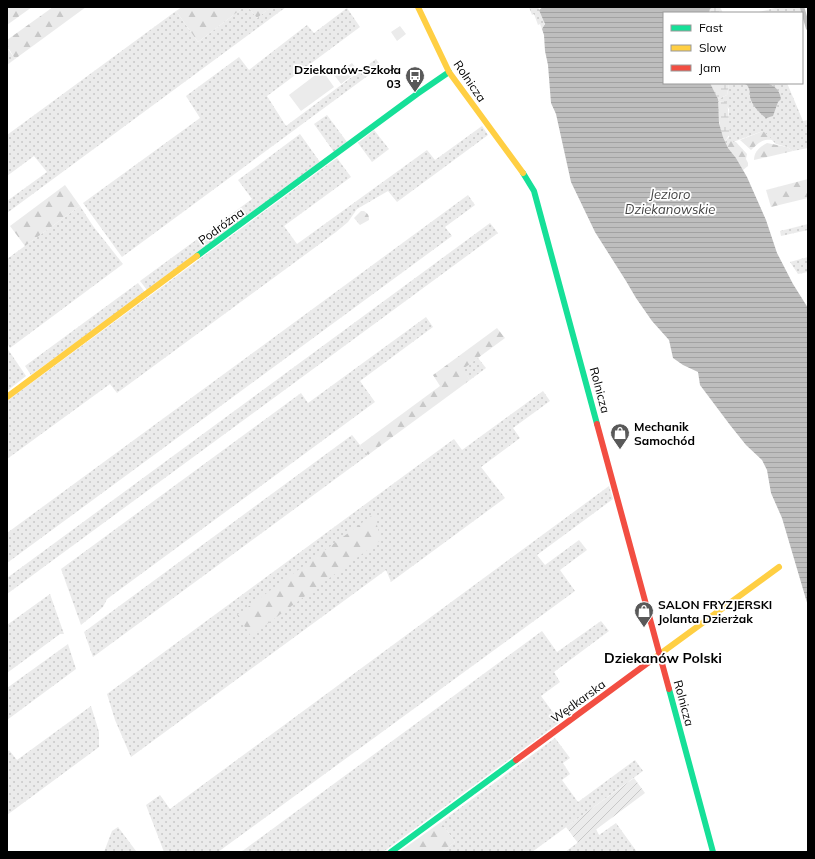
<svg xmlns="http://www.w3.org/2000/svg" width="815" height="859" font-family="Mulish,sans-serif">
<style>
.grass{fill:url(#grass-dots)}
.forest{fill:url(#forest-firs)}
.wetland{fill:url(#wetland-marsh)}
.park{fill:#ebebeb}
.garden{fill:url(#garden-furrows)}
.water{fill:url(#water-rules)}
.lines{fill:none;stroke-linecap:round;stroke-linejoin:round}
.street{stroke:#bebebe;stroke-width:4.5}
.fast{stroke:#16e098;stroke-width:6}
.slow{stroke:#ffcf43;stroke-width:6}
.jam{stroke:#f24e42;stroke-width:6}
.labels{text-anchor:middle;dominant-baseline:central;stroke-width:3.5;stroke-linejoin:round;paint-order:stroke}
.poi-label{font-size:12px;font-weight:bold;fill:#000;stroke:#fff;text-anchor:start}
.street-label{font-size:12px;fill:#000;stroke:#fff}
.water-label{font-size:13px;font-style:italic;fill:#434343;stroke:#fff}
.quarter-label{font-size:14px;font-weight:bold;fill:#000;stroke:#fff}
</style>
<defs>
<pattern id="grass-dots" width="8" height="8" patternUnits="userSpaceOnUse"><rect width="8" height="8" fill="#ebebeb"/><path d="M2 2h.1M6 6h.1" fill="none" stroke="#c8c8c8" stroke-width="1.8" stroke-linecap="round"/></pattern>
<pattern id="forest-firs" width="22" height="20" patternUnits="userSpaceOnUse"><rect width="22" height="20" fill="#ebebeb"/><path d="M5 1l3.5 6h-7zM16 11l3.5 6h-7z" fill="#c8c8c8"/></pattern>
<pattern id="wetland-marsh" width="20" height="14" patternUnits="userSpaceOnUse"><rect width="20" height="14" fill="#ebebeb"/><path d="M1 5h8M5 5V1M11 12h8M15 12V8" fill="none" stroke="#c8c8c8"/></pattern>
<pattern id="garden-furrows" width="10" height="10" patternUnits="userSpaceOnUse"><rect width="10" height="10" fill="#ebebeb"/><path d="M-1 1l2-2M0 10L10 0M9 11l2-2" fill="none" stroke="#c8c8c8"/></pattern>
<pattern id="water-rules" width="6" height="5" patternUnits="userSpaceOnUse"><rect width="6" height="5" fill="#bebebe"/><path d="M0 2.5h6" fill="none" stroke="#a2a2a2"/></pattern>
</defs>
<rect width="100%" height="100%" fill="#fff"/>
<g class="grass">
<polygon points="244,7 248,7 257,18 271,7 286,7 7,213 7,201 47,172 34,156 7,176 7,135 176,11 198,42"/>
<path d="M 529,7 L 538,7 C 541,14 548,23 542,29 L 540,24 L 538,25 L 534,14 L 532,15 Z"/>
<polygon points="779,7 800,7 802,13 755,13"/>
<polygon points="347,8 360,27 267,96 286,126 376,59 381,66 122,257 83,203 200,118 186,96 239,57 249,70 307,25 314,33"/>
<polygon points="8,49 15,59 7,65 7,50"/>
<polygon points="729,83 787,83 803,121 808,120 808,148 793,151 787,147 776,144 763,131 733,142 731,141 726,144 725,141 729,137 729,109 723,101 718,102 718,99 727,95"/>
<polygon points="327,115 347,142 334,152 314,124"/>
<polygon points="482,126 488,135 397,202 388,191 357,209 348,222 336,232 117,393 110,384 7,459 7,401 337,158 351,177 284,226 297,244 427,150 435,160"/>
<polygon points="374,130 389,149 372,162 358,143"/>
<polygon points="300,134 320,162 147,290 140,281 252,199 238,180"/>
<polygon points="468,195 475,205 445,227 452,236 7,563 7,533"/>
<polygon points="80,206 93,226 123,264 10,348 7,343 7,259"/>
<polygon points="490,223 498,233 7,594 7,578"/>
<polygon points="808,224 808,230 781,236 780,231"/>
<polygon points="808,257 808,272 798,274 790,262"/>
<polygon points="138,283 145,292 31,375 25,366"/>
<polygon points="426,317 433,327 360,381 375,402 107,599 103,607 81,625 61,569 301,393 308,403"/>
<polygon points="7,348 26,376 7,391"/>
<polygon points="478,358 486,368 470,380 462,369"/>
<polygon points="543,391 550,401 513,428 520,438 481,467 505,498 391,582 386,570 131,757 115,720 107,694 454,439 462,450"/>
<polygon points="352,435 368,455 93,657 84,632"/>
<polygon points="609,486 613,499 537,555 545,565 579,540 587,550 560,570 575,591 218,852 164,852 146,805 160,795 170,809"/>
<polygon points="50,594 64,634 60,634 7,673 7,625"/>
<polygon points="601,621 609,631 554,672 560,682 541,696 560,722 383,852 241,852 542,631 557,652"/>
<polygon points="68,644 76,669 7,720 7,688"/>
<polygon points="91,706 99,732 99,747 7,815 7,752 9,750 17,760"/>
<polygon points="555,738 570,758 563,763 570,774 562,780 578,802 635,760 643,771 532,852 442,852 455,842 441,822"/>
<polygon points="616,823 637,852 565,852 596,829 599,835"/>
<polygon points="118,827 136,851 137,852 104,852 112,831"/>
</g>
<g class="forest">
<polygon points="9,7 32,7 7,25 7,8"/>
<polygon points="53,7 86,7 15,59 9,49 7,50 7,40"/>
<polygon points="182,7 244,7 198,42 176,11"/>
<polygon points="248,7 271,7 257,18"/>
<path d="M 763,131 L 773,140 C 761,139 759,143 751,150 L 740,140 Z"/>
<polygon points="731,140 733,142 736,142 747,154 746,159 748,163 748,166 743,170 736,158 728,148 726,144"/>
<path d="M 767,143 L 787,147 L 793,151 L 754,160 C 754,152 759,147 767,143 Z"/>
<polygon points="808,179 808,198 771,207 766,190"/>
<polygon points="65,185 80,206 25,246 10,226"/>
<path d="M 361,211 L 364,211 C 368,214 369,215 369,220 L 360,225 L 354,218 Z"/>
<polygon points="497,328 505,338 463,369 470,380 368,455 360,445 440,386 433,375"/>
<polygon points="374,514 381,540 251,636 237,615"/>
<polygon points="441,822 455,842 442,852 399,852"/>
</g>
<g class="wetland">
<polygon points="713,7 720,7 723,13 709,13 710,9"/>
<polygon points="710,83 729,83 727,95 718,99"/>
<path d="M 723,101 L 726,101 C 729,107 729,126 730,134 L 725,141 C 719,129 718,115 718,102 Z"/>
</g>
<g class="park">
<polygon points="400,26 406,34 397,41 391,32"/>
<polygon points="352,63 358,71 341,84 335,76"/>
<polygon points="322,70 334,87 301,111 289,95"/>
</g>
<polygon class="garden" points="634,778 645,793 578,843 566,827"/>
<g class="water">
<polygon points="543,7 713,7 710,9 709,13 664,13 664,83 710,83 718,99 719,123 723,137 728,148 736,158 747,177 766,220 777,253 793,284 808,308 808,606 782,518 771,493 767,470 762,460 746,445 730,425 700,385 698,372 683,365 673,358 669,340 652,321 636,298 626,281 595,232 571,182 556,114 551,103 548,65 545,51 544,35 542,29 545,24 539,10"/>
<path d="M 746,83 C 761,83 778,80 781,99 L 778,102 L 773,116 L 766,118 C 759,113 752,105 750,97 C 750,93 750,89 747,85 L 745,84 Z"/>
</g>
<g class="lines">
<polyline class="street" points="802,7 808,28"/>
<g class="fast">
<polyline points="523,173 534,191 597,424"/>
<polyline points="197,256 417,94 449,72"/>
<polyline points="669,689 713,852"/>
<polyline points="391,852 516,760"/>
</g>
<g class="slow">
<polyline points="418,7 449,72 523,173"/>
<polyline points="7,397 197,256"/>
<polyline points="649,662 779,567"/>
</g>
<g class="jam">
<polyline points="597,424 669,689"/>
<polyline points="516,760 649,662"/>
</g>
</g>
<defs>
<symbol id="bus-pin" viewBox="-11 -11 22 30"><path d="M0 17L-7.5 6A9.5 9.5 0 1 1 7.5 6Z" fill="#595959" stroke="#fff"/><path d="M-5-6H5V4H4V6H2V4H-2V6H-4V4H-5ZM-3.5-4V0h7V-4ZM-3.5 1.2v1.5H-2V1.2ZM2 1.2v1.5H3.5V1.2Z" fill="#fff"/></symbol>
<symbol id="shop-pin" viewBox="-11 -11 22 30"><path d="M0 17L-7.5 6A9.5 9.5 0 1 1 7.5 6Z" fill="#595959" stroke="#fff"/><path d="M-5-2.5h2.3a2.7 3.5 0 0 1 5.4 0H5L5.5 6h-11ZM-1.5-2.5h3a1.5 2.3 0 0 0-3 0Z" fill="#fff"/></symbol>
</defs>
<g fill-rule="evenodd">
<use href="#bus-pin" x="404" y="65" width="22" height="30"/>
<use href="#shop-pin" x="609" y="422" width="22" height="30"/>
<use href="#shop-pin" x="633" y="600" width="22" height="30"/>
</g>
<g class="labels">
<g class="poi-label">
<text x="401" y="69" text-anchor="end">Dziekanów-Szkoła<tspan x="401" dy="14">03</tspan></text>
<text x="634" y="426">Mechanik<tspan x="634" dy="14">Samochód</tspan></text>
<text x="658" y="604">SALON FRYZJERSKI<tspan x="658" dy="14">Jolanta Dzierżak</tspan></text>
</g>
<g class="street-label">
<text transform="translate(470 81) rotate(56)">Rolnicza</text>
<text transform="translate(221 226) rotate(-36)">Podróżna</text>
<text transform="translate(600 390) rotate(75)">Rolnicza</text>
<text transform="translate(578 701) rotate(-36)">Wędkarska</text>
<text transform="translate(684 703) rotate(75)">Rolnicza</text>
</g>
<g class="water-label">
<text x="670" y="194">Jezioro<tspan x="670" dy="15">Dziekanowskie</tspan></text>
</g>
<g class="quarter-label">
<text x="663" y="658">Dziekanów Polski</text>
</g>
</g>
<rect width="815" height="859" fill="none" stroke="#000000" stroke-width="16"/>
<rect x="663" y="12" width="140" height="72" fill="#ffffff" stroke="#999999"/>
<rect x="671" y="25" width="20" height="6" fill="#16e098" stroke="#999999"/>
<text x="699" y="32" font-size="12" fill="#000000">Fast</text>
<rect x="671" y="45" width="20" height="6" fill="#ffcf43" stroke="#999999"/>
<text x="699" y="52" font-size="12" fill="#000000">Slow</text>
<rect x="671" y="65" width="20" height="6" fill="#f24e42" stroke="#999999"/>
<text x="699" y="72" font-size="12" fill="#000000">Jam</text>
</svg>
